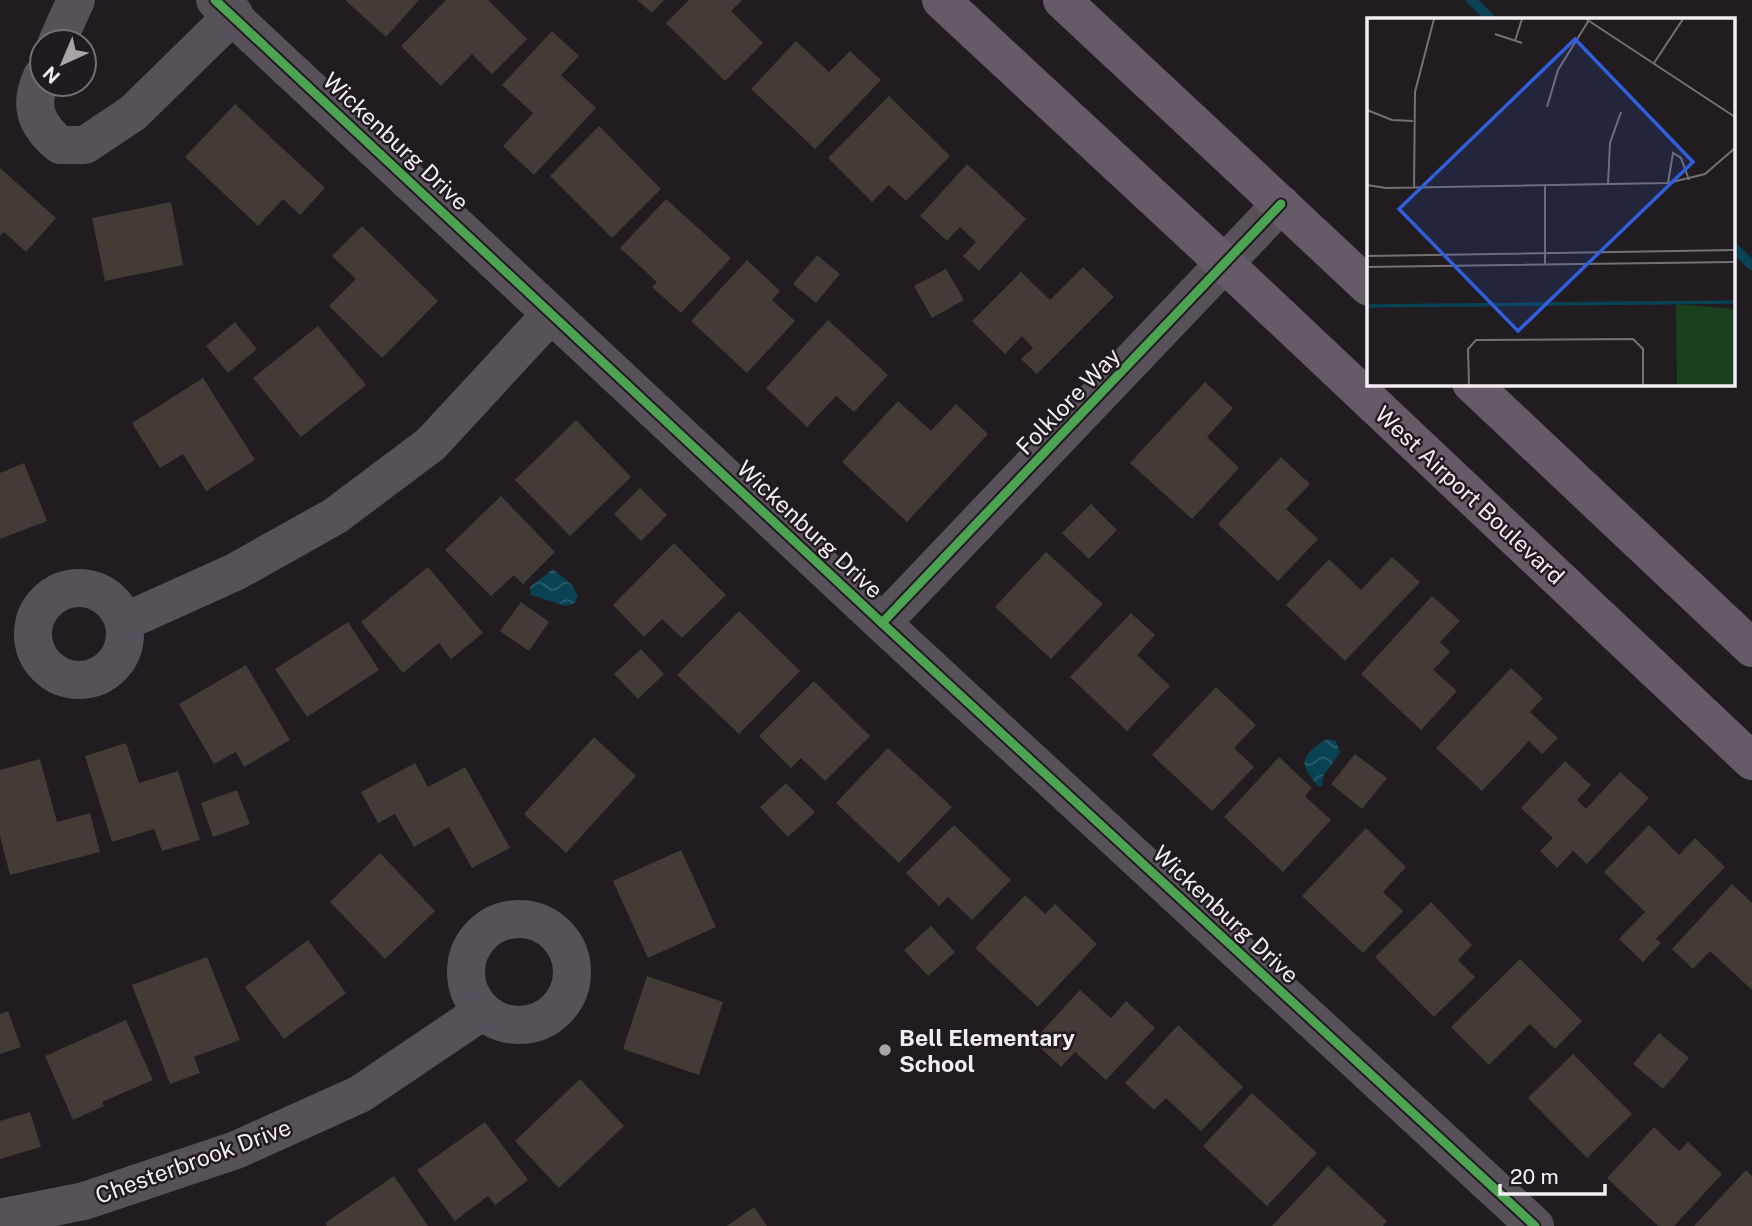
<svg xmlns="http://www.w3.org/2000/svg" width="1752" height="1226" font-family="'Public Sans',sans-serif">
<style>
.water{fill:url(#water-waves)}
.lines{fill:none;stroke-linecap:round;stroke-linejoin:round}
.stream{stroke:#094353;stroke-width:10}
.building{fill:#423b36}
.minor{stroke:#58515a;stroke-width:38}
.major{stroke:#655b66;stroke-width:38}
.cycleway-casing{stroke:#221a21;stroke-width:13}
.cycleway{stroke:#4ca352;stroke-width:9}
.poi-dot{fill:#aaa4a9;stroke:#221a21;stroke-width:2.5}
.labels{text-anchor:middle;dominant-baseline:central;stroke-width:5;stroke-linejoin:round;paint-order:stroke}
.street-label{font-size:23px;fill:#f4eef3;stroke:#221a21}
.poi-label{font-size:23px;font-weight:bold;fill:#f4eef3;stroke:#221a21;text-anchor:start}
.inset-river{fill:none;stroke:#094353;stroke-width:3.5}
.inset-road{fill:none;stroke:#757074;stroke-width:2}
.view{fill:#325edb;fill-opacity:0.15;stroke:#325edb;stroke-width:3.5}
.inset-edge{fill:none;stroke:#f4eef3;stroke-width:3.5}
</style>
<defs>
<pattern id="water-waves" width="16" height="10" patternUnits="userSpaceOnUse" patternTransform="scale(1.75)"><rect width="16" height="10" fill="#094353"/><path d="M0 5q4-4 8 0t8 0" fill="none" stroke="#2d5e6c"/></pattern>
</defs>
<rect width="100%" height="100%" fill="#201c20"/>
<g class="water">
<polygon points="553,569 572,585 578,596 575,603 566,606 531,595 530,587"/>
<path d="M 1330,739 L 1336,741 L 1340,753 L 1323,776 L 1322,786 L 1318,786 C 1306,772 1297,761 1314,748 C 1320,743 1323,740 1330,739 Z"/>
</g>
<g class="lines">
<g class="stream">
<polyline points="1471,0 1491,19"/>
<polyline points="1733,247 1752,265"/>
</g>
</g>
<g class="building">
<polygon points="345,0 419,0 386,37"/>
<polygon points="446,0 488,0 527,39 492,74 472,54 441,86 401,46"/>
<polygon points="637,0 664,0 652,13"/>
<polygon points="689,0 742,0 731,11 763,43 725,81 666,23"/>
<polygon points="552,31 579,56 561,75 596,108 534,175 503,146 533,113 502,85"/>
<polygon points="796,41 829,72 850,51 881,80 815,149 751,89"/>
<polygon points="889,96 950,156 906,201 889,185 872,202 828,158"/>
<polygon points="235,104 325,188 300,215 283,199 258,226 185,157"/>
<polygon points="599,126 661,189 612,238 550,176"/>
<polygon points="967,164 1026,219 979,271 963,256 976,242 960,227 947,241 920,216"/>
<polygon points="0,168 56,218 26,252 4,232 0,236"/>
<polygon points="666,199 731,258 681,313 652,287 657,282 620,248"/>
<polygon points="171,202 183,265 105,281 92,218"/>
<polygon points="362,226 438,301 382,358 329,306 356,279 332,256"/>
<polygon points="817,255 840,274 816,303 793,284"/>
<polygon points="747,260 780,291 772,300 795,321 747,373 691,321"/>
<polygon points="1083,267 1114,297 1037,374 1021,359 1033,348 1022,336 1005,354 972,321 1021,272 1050,300"/>
<polygon points="946,269 964,300 932,318 914,286"/>
<polygon points="828,320 888,375 854,412 836,396 807,427 766,388"/>
<polygon points="235,322 257,349 228,373 206,346"/>
<polygon points="318,326 366,385 301,437 253,378"/>
<polygon points="203,378 255,460 206,491 183,454 160,468 132,423"/>
<polygon points="1205,382 1233,408 1207,437 1239,468 1192,519 1130,463"/>
<polygon points="898,401 931,431 956,404 988,434 907,522 842,462"/>
<polygon points="576,420 631,477 570,536 515,480"/>
<polygon points="1281,457 1310,484 1286,509 1318,539 1278,581 1218,524"/>
<polygon points="24,463 47,521 0,539 0,473"/>
<polygon points="640,488 667,515 641,541 614,514"/>
<polygon points="501,496 555,552 523,584 514,575 491,596 445,550"/>
<polygon points="1091,504 1117,530 1089,559 1062,533"/>
<polygon points="674,543 726,595 682,638 662,619 644,637 613,605"/>
<polygon points="1046,552 1103,604 1051,659 995,607"/>
<polygon points="1392,557 1420,582 1345,661 1286,605 1329,559 1361,590"/>
<polygon points="428,567 483,633 451,659 439,643 403,673 361,622"/>
<polygon points="1432,596 1460,621 1440,642 1450,652 1433,670 1457,691 1421,730 1361,674"/>
<polygon points="521,602 549,622 529,651 500,631"/>
<polygon points="739,611 800,671 739,734 677,675"/>
<polygon points="1131,613 1155,635 1137,655 1170,686 1127,731 1070,677"/>
<polygon points="348,622 379,670 307,717 275,669"/>
<polygon points="641,649 664,674 638,699 614,674"/>
<polygon points="246,665 290,740 244,767 236,752 214,764 179,704"/>
<polygon points="1511,668 1543,698 1530,712 1558,738 1542,754 1529,741 1482,791 1436,748"/>
<polygon points="814,681 870,736 825,781 801,758 791,768 759,736"/>
<polygon points="1216,687 1256,725 1234,748 1254,767 1212,811 1152,755"/>
<polygon points="594,737 636,776 566,853 524,814"/>
<polygon points="126,743 139,783 178,771 200,840 162,851 154,829 112,842 85,756"/>
<polygon points="888,748 952,807 899,863 836,803"/>
<polygon points="1355,754 1387,778 1362,809 1331,784"/>
<polygon points="1279,757 1312,788 1305,796 1331,820 1283,872 1224,817"/>
<polygon points="40,759 57,822 90,813 100,852 10,875 0,836 0,770"/>
<polygon points="1565,761 1591,785 1577,800 1586,809 1620,772 1649,798 1587,864 1573,851 1557,868 1540,851 1553,838 1521,808"/>
<polygon points="415,763 428,787 465,767 510,848 472,868 449,827 414,847 395,814 378,823 361,792"/>
<polygon points="786,783 815,812 788,837 760,807"/>
<polygon points="237,790 250,824 213,837 201,803"/>
<polygon points="954,825 1011,880 972,920 948,897 939,906 906,873"/>
<polygon points="1649,825 1679,855 1695,838 1725,867 1656,939 1661,943 1643,962 1619,939 1645,912 1604,872"/>
<polygon points="1366,828 1406,867 1383,892 1403,911 1363,953 1302,896"/>
<polygon points="681,850 716,927 648,958 613,881"/>
<polygon points="380,853 435,911 385,959 330,902"/>
<polygon points="1732,884 1752,903 1752,990 1710,951 1693,969 1672,949"/>
<polygon points="1025,895 1045,914 1055,904 1097,944 1038,1007 975,948"/>
<polygon points="1431,902 1472,945 1458,960 1475,977 1434,1017 1375,957"/>
<polygon points="931,926 955,952 928,976 904,950"/>
<polygon points="308,940 346,993 284,1039 245,987"/>
<polygon points="207,957 240,1040 194,1057 200,1073 170,1084 132,985"/>
<polygon points="1520,959 1582,1021 1555,1049 1530,1024 1489,1065 1451,1027"/>
<polygon points="647,976 723,1002 699,1075 623,1049"/>
<polygon points="1080,990 1111,1018 1126,1001 1155,1028 1106,1080 1075,1052 1061,1067 1033,1041"/>
<polygon points="8,1011 21,1047 0,1054 0,1014"/>
<polygon points="126,1020 153,1080 102,1102 104,1106 73,1120 45,1056"/>
<polygon points="1178,1025 1243,1087 1201,1131 1166,1098 1154,1110 1125,1083"/>
<polygon points="1659,1033 1689,1058 1663,1089 1633,1064"/>
<polygon points="1573,1054 1632,1114 1587,1158 1528,1098"/>
<polygon points="580,1079 624,1126 559,1188 515,1141"/>
<polygon points="1252,1093 1317,1153 1267,1206 1203,1146"/>
<polygon points="30,1112 41,1147 0,1159 0,1121"/>
<polygon points="485,1122 528,1180 495,1205 488,1196 455,1221 417,1170"/>
<polygon points="1654,1127 1679,1151 1688,1142 1722,1174 1674,1226 1658,1226 1607,1178"/>
<polygon points="1328,1166 1387,1221 1383,1226 1272,1226"/>
<polygon points="1746,1170 1752,1176 1752,1226 1694,1226"/>
<polygon points="394,1176 428,1226 327,1226 325,1223"/>
<polygon points="754,1207 767,1226 727,1226"/>
</g>
<g class="lines">
<g class="minor">
<polyline points="215,0 882,623 1535,1226"/>
<polyline points="57,42 76,0"/>
<path d="M 42,76 C 28,106 36,125 60,145 L 85,145 L 133,113 L 234,14"/>
<circle cx="79" cy="634" r="46"/>
<polyline points="124,622 235,572 335,516 431,444 551,314"/>
<polyline points="882,623 1281,204"/>
<circle cx="519" cy="972" r="53"/>
<polyline points="0,1218 84,1201 236,1150 360,1094 483,1011"/>
</g>
<g class="major">
<polyline points="941,0 1225,264 1752,761"/>
<polyline points="1062,0 1369,287"/>
<polyline points="1471,383 1752,648"/>
</g>
<defs>
<g id="cycleway">
<polyline points="215,0 882,623 1535,1226"/>
<polyline points="882,623 1281,204"/>
</g>
</defs>
<use href="#cycleway" class="cycleway-casing"/>
<use href="#cycleway" class="cycleway"/>
</g>
<circle class="poi-dot" cx="885" cy="1050" r="7"/>
<g class="labels">
<g class="street-label">
<text transform="translate(396 141) rotate(43)">Wickenburg Drive</text>
<text transform="translate(1068 401) rotate(-46)">Folklore Way</text>
<text transform="translate(1470 495) rotate(43)">West Airport Boulevard</text>
<text transform="translate(810 529) rotate(43)">Wickenburg Drive</text>
<text transform="translate(1226 914) rotate(43)">Wickenburg Drive</text>
<text transform="translate(193 1161) rotate(-20)">Chesterbrook Drive</text>
</g>
<g class="poi-label">
<text x="899" y="1037">Bell Elementary<tspan x="899" dy="26">School</tspan></text>
</g>
</g>
<g transform="translate(1367 18)">
<rect width="368" height="368" fill="#201c20"/>
<path d="M 309,286 L 367,291 L 367,367 L 310,367 Z" fill="#1b401d"/>
<path class="inset-river" d="M 0,288 L 368,284"/>
<path class="inset-road" d="M 219,1 L 368,99M 128,16 L 155,25M 148,23 L 155,1M 287,45 L 316,1M 180,89 L 191,52 L 222,2M 0,92 L 25,102 L 46,103M 301,165 L 306,135 L 314,140 L 322,162M 241,166 L 243,125 L 254,94M 0,167 L 19,170 L 301,165 L 338,156 L 368,130M 178,167 L 178,247M 47,170 L 48,74 L 67,1M 0,238 L 368,232M 0,249 L 368,244M 102,367 L 101,331 L 109,322 L 266,321 L 276,331 L 276,367"/>
<path class="view" d="M 208,21 L 326,144 L 151,313 L 32,191 Z"/>
<rect width="368" height="368" class="inset-edge"/>
</g>
<g transform="translate(63 63) rotate(224)"><circle r="33" fill="#221a21" stroke="#766f75" stroke-width="2"/>
<path d="M0-5L12 26L0 18L-12 26Z" fill="#aaa4a9"/>
<text y="-10" font-size="19" font-weight="bold" text-anchor="middle" fill="#f4eef3">N</text>
</g>
<path d="M1500 1184v10h105v-10" fill="none" stroke="#f4eef3" stroke-width="3.5"/>
<text x="1510" y="1184" font-size="21" fill="#f4eef3" stroke="#221a21" stroke-width="5" paint-order="stroke">20 m</text>
</svg>
